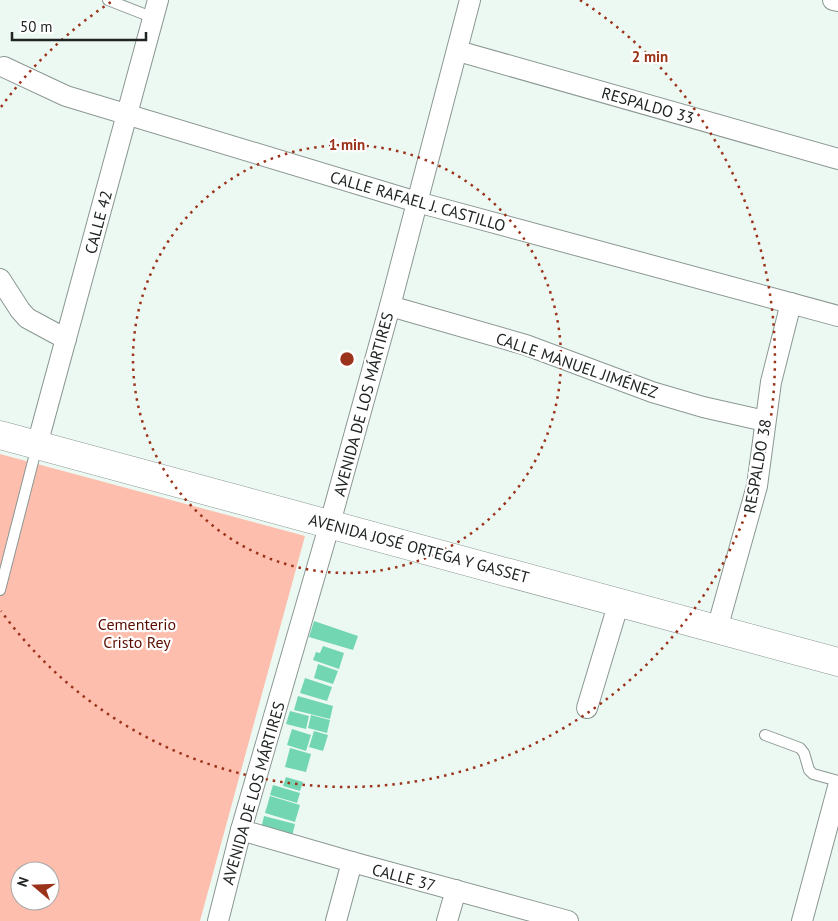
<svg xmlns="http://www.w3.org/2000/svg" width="838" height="921" font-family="'PT Sans',sans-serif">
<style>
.green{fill:#fdbeae;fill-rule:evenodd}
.building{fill:#73d6b2}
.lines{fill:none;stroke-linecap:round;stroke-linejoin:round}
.lane-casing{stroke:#8b9792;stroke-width:12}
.street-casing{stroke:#8b9792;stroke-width:22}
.secondary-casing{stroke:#8b9792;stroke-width:29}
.lane{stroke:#fff;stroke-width:10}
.street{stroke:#fff;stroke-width:20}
.secondary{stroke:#fff;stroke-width:28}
.ring{fill:none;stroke:#9b331a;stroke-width:2.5;stroke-dasharray:2.5 5}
.labels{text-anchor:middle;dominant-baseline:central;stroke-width:4.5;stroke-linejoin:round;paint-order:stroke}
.street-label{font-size:16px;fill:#202523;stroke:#fff}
.park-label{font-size:16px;fill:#5a0e00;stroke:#fff}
.centre{fill:#9b331a;stroke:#fff;stroke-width:2.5}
.ring-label{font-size:15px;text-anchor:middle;font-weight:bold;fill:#9b331a;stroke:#fff;stroke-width:4.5;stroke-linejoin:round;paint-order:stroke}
</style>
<rect width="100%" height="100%" fill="#ecf9f3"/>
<path class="green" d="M 0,454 L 305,536 L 200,921 L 0,921 ZM 20,871 L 50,871 L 50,901 L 20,901 Z"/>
<g class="building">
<polygon points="314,621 358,636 353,650 309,637"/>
<polygon points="323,646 344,653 339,669 313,660 316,652 320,653"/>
<polygon points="318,664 338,671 333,684 314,678"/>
<polygon points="305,678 332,687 327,701 300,693"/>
<polygon points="298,696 333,706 330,719 294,710"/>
<polygon points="290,711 309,716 306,729 286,724"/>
<polygon points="311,715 330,720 327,733 308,728"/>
<polygon points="292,729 311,735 306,751 287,745"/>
<polygon points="314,731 328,735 323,751 309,747"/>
<polygon points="290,748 311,754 306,772 285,767"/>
<polygon points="286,777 303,782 300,791 283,786"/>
<polygon points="273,785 300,793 297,803 270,795"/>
<polygon points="270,796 300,805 295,822 265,813"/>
<polygon points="264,816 295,824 291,841 260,833"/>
</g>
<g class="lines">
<defs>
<g id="lane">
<polyline points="108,0 154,18"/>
<polyline points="0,590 37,446"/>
<polyline points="765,735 800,748 804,753 809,770 813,774 838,781"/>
</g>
<g id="street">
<polyline points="833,0 838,1"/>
<polyline points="458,51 838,159"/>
<polyline points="4,67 66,96 417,202 838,316"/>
<polyline points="0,279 20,310 27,318 66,339"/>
<polyline points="390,306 526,345 652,392 703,407 765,421"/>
<polyline points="37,445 158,0"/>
<polyline points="717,629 757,486 771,382 791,303"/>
<polyline points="587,708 619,602"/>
<polyline points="241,830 352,862 568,921"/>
<polyline points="218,921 241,830 330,523 390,306 470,0"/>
<polyline points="336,921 352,862"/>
<polyline points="447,921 456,890"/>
<polyline points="802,921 838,787"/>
</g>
<polyline id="secondary" points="0,435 838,662"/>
</defs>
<use href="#lane" class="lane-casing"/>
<use href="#street" class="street-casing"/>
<use href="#secondary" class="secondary-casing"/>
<use href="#lane" class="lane"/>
<use href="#street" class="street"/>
<use href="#secondary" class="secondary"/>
</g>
<g class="ring">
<circle cx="347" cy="359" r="214"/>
<path d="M1 107A428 428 0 0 1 114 0M580 0A428 428 0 1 1 1 611"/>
</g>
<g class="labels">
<g class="street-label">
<text transform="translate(648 105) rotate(16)">RESPALDO 33</text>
<text transform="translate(418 201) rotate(16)">CALLE RAFAEL J. CASTILLO</text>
<text transform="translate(98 222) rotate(-75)">CALLE 42</text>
<text transform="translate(577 365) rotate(19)">CALLE MANUEL JIMÉNEZ</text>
<text transform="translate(363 404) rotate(-75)">AVENIDA DE LOS MÁRTIRES</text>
<text transform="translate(757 466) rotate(-80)">RESPALDO 38</text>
<text transform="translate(419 548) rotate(15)">AVENIDA JOSÉ ORTEGA Y GASSET</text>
<text transform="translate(253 793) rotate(-74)">AVENIDA DE LOS MÁRTIRES</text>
<text transform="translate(404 877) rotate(15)">CALLE 37</text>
</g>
<g class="park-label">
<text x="137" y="624">Cementerio<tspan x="137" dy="18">Cristo Rey</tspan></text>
</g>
</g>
<circle cx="347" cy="359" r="8" class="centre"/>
<g class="ring-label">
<text x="650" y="62">2 min</text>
<text x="347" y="150">1 min</text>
</g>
<g transform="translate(35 886) rotate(289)"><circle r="24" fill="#ffffff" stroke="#a6a8a7"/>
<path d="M0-4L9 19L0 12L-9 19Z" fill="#9b331a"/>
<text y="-8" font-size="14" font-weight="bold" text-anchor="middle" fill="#202523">N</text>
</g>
<path d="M12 32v8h134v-8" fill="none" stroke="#202523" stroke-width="2.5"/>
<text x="20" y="32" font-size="15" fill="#202523" stroke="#ffffff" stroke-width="4" paint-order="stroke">50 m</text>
</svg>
